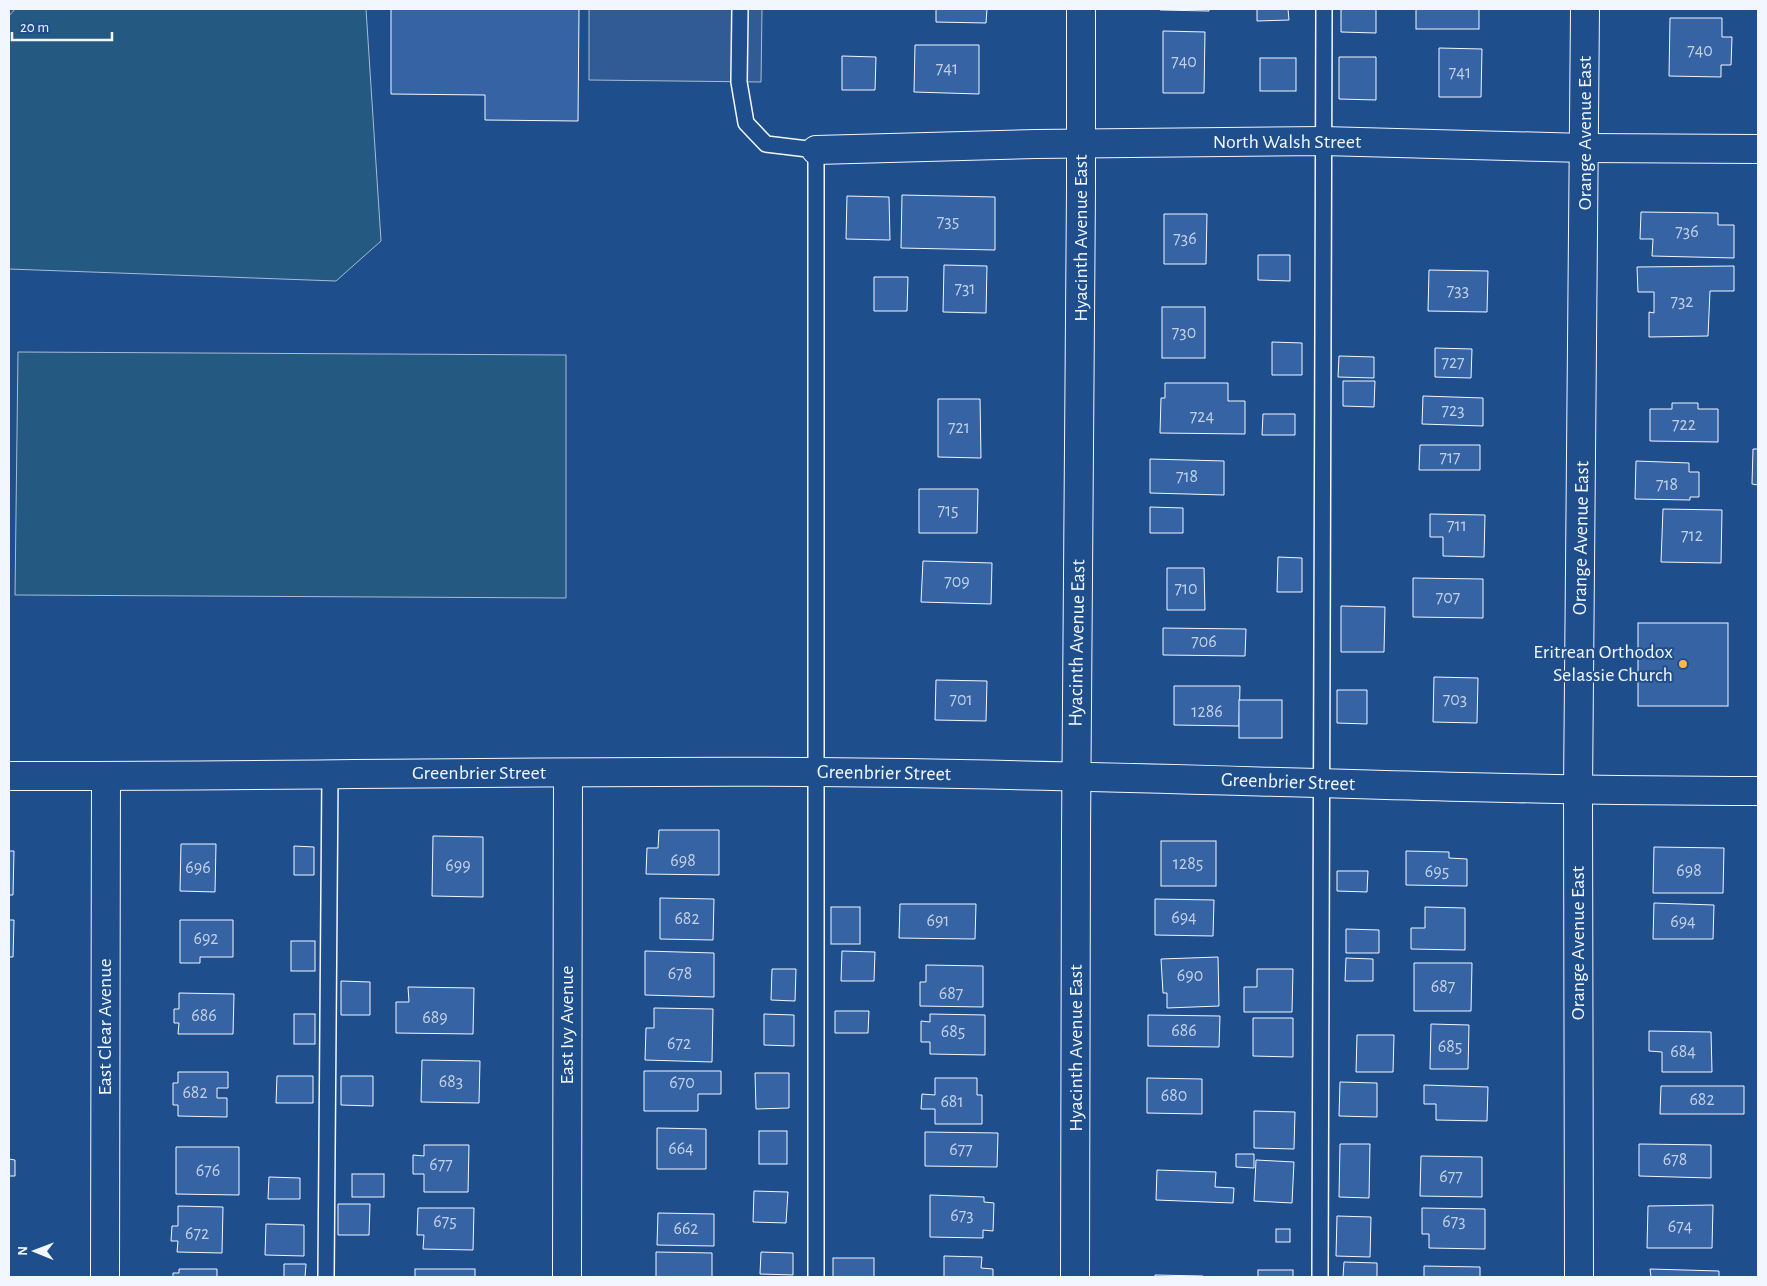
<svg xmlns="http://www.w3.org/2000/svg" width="1767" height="1286" font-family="'Alegreya Sans',sans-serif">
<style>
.green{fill:#245a82;stroke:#a8bbd7}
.parking{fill:#305b95;stroke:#a8bbd7}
.building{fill:#3563a3;stroke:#f2f6ff}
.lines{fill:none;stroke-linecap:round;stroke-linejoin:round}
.lane-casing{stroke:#f2f6ff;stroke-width:18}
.street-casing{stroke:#f2f6ff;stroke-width:30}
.lane{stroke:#1f4e8c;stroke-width:15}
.street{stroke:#1f4e8c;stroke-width:28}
.poi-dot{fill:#ffb74d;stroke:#1f4e8c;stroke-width:2}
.labels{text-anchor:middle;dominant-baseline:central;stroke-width:4;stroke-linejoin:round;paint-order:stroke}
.number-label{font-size:18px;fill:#c3d1e8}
.street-label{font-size:20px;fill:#f2f6ff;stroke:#1f4e8c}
.poi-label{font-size:20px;fill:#f2f6ff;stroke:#1f4e8c;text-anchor:end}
</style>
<rect width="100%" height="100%" fill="#1f4e8c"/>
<g class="green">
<polygon points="15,9 366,9 381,241 336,281 9,269 9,16"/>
<polygon points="18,352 566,355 566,598 15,595"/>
</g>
<polygon class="parking" points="589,9 762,9 761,82 589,80"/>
<g class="building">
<polygon points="391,9 579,9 578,121 485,120 485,95 391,94"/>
<polygon points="936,9 987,9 986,23 936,22"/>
<polygon points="1160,9 1209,9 1209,11 1160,10"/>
<polygon points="1257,9 1288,9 1289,20 1257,21"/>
<polygon points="1341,9 1376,9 1376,33 1341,32"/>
<rect x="1416" y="9" width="63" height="20"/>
<polygon points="1670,18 1722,18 1722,37 1732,37 1731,65 1721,65 1721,77 1669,76"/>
<polygon points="1163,31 1205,32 1204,93 1163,93"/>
<polygon points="915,45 979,45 979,94 914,92"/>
<polygon points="1439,48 1482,49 1481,97 1439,97"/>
<polygon points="842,56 876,57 875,90 842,90"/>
<polygon points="1339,57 1376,57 1376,100 1339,99"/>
<rect x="1260" y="58" width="36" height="33"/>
<polygon points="902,195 995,197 995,250 901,248"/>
<polygon points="847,196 889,197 890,240 846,239"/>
<polygon points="1641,212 1718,213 1718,225 1734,225 1734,258 1652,256 1653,239 1640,239"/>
<polygon points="1164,214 1207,214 1206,264 1164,264"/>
<polygon points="1258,255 1290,255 1290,281 1258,280"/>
<polygon points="944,265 987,266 986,313 943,312"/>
<polygon points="1734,266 1734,291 1710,291 1708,336 1649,337 1649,312 1654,313 1654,292 1638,292 1637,267"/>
<polygon points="1429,270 1488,271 1487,312 1428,311"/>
<polygon points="874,277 908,277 907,311 874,311"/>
<rect x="1162" y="307" width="43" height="51"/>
<polygon points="1272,342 1302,343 1302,375 1272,375"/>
<polygon points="1435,348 1472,349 1471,378 1435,377"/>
<polygon points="1339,356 1374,357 1374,378 1338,377"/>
<polygon points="1343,381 1375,381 1374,407 1343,406"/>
<polygon points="1165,383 1228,383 1228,401 1245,401 1245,434 1160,433 1161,398 1165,398"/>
<polygon points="1423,396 1483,398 1483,426 1422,424"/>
<polygon points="938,399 980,399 981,458 938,457"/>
<polygon points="1672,403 1698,403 1698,409 1718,409 1718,442 1650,441 1650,409 1672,409"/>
<polygon points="1263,414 1295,414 1295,435 1262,435"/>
<polygon points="1420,445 1480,445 1480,470 1419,470"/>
<polygon points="1753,449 1758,449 1758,485 1752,484"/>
<polygon points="1150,459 1224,461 1224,495 1150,493"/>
<polygon points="1636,461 1689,463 1689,472 1699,472 1699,497 1690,497 1690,500 1635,499"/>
<polygon points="919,489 978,489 977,533 919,533"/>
<polygon points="1150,507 1183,508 1183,533 1150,533"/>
<polygon points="1663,509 1722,510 1721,563 1661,562"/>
<polygon points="1430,514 1485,515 1484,557 1443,556 1443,537 1430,537"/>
<polygon points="1278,557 1302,558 1302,592 1277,592"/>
<polygon points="923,561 992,563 991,604 921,602"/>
<polygon points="1167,568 1204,568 1205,610 1167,610"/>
<polygon points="1413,578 1483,579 1483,618 1413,617"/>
<polygon points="1341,606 1385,607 1384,652 1341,652"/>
<rect x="1638" y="623" width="90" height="83"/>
<polygon points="1163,628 1246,629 1245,656 1163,655"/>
<polygon points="1434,677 1478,678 1477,723 1433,722"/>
<polygon points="936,680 987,681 986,721 935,720"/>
<polygon points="1174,686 1240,686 1239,726 1174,725"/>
<polygon points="1337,690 1367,690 1367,724 1337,723"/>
<rect x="1239" y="700" width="43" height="38"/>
<polygon points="659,830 719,830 719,875 646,874 647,848 658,848"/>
<polygon points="433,836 483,837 483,897 432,896"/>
<rect x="1161" y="841" width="55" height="45"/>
<polygon points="181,844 216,844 215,892 180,891"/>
<polygon points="294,846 314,847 314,875 294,875"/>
<polygon points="1654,847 1724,848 1723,893 1653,893"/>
<polygon points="9,851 14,851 13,895 9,895"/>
<polygon points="1406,851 1449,852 1449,858 1467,859 1467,886 1406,885"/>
<polygon points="1337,871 1368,871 1367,892 1337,891"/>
<polygon points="660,898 714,899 713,940 660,939"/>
<polygon points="1155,899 1214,900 1213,936 1155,935"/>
<polygon points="1654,903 1714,905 1713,939 1653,939"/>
<polygon points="900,904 976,904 975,939 899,938"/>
<rect x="831" y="907" width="29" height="37"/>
<polygon points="1425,907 1465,908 1465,950 1411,949 1411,928 1425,928"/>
<polygon points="9,920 14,920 13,957 9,957"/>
<polygon points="180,920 233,920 233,957 200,957 200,963 180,963"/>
<polygon points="1346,929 1379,930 1379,953 1346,953"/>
<rect x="291" y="941" width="24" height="30"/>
<polygon points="645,951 714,953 714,997 645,995"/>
<polygon points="842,951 875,952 874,981 841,981"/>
<polygon points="1218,957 1219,1006 1167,1008 1167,993 1163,993 1161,959"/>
<polygon points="1346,958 1373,959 1373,981 1345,981"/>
<polygon points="1414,963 1472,963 1471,1011 1414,1011"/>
<polygon points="926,965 983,966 983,1007 920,1006 920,982 926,982"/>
<polygon points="772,969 796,969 795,1001 771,1000"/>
<polygon points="1257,969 1293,969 1292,1012 1244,1012 1244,987 1257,987"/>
<polygon points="341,981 370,982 370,1015 341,1015"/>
<polygon points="408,987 474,988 473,1034 396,1033 396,1002 409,1002"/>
<polygon points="179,993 234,994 233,1034 178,1034 179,1023 174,1023 174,1009 179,1009"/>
<polygon points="654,1008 713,1009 712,1062 645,1060 646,1028 654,1028"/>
<polygon points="835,1011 869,1011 868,1033 835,1033"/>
<rect x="294" y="1014" width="21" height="30"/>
<polygon points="764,1014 794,1015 794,1046 764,1045"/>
<polygon points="930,1014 985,1015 985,1055 930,1054 930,1042 921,1042 921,1021 930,1022"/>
<polygon points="1148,1015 1220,1016 1219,1047 1148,1046"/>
<polygon points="1253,1018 1293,1018 1293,1057 1253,1056"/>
<polygon points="1431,1024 1469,1025 1468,1069 1430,1069"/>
<polygon points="1649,1031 1711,1032 1712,1072 1662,1072 1662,1052 1649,1051"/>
<polygon points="1357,1035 1394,1035 1393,1072 1356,1072"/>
<polygon points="422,1060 480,1061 479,1103 421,1102"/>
<polygon points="644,1071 721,1071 721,1094 698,1094 698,1111 644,1111"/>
<polygon points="178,1072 228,1072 228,1088 217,1088 217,1098 227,1098 227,1117 178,1116 178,1105 173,1105 173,1083 178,1083"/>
<polygon points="755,1073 789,1073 789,1108 756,1109"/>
<polygon points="277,1076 313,1076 313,1103 276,1103"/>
<polygon points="341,1076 373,1076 373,1106 341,1105"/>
<polygon points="935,1078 977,1078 977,1095 982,1095 982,1124 935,1124 935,1109 921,1109 922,1094 935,1095"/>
<polygon points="1147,1078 1202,1079 1202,1114 1147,1113"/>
<polygon points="1340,1082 1377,1083 1377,1117 1339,1116"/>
<polygon points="1424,1085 1488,1087 1487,1121 1436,1120 1436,1104 1424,1104"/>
<polygon points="1661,1086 1744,1086 1744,1114 1660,1114"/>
<polygon points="1254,1111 1295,1112 1294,1149 1254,1148"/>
<polygon points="657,1128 706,1129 706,1169 657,1169"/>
<rect x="759" y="1131" width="28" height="33"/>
<polygon points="9,1132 9,1159 15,1160 15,1176 9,1176"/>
<polygon points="925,1132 998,1133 997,1167 925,1166"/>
<polygon points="1340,1144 1370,1144 1369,1198 1339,1197"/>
<polygon points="1639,1144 1711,1145 1711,1178 1639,1176"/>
<polygon points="424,1145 469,1145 468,1192 424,1192 424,1174 413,1174 413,1155 424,1156"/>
<polygon points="176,1147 239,1147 239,1195 176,1194"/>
<polygon points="1236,1154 1254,1154 1254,1168 1236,1167"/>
<polygon points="1421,1156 1482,1157 1482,1197 1420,1196"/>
<polygon points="1256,1160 1294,1162 1292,1203 1254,1201"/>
<polygon points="1157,1170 1216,1172 1215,1187 1234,1188 1233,1203 1156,1200"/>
<rect x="352" y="1174" width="32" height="23"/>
<polygon points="269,1177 300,1178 300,1199 268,1199"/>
<polygon points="754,1191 788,1192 786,1223 753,1222"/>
<polygon points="930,1195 984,1197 984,1202 994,1203 993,1231 983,1230 983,1238 930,1237"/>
<polygon points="338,1204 370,1204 369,1235 338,1235"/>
<polygon points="1713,1205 1712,1248 1647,1248 1648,1206"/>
<polygon points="178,1206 223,1207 222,1253 177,1252 178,1241 171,1241 172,1226 178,1226"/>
<polygon points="418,1208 474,1208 473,1250 423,1249 424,1235 417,1235"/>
<polygon points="1422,1208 1485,1209 1485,1249 1429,1248 1429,1234 1422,1234"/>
<polygon points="658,1213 714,1214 714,1246 657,1245"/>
<polygon points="1337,1216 1371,1217 1370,1257 1336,1256"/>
<polygon points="266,1224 304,1225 304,1256 265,1255"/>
<rect x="1276" y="1229" width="14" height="13"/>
<polygon points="656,1252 712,1253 712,1277 656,1277"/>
<polygon points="761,1252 793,1253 793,1275 760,1274"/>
<polygon points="944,1256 982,1257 981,1268 993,1269 993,1277 944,1277"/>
<rect x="833" y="1258" width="41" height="19"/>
<polygon points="1344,1262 1377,1263 1377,1277 1343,1277"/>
<polygon points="284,1264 306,1264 305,1277 284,1277"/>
<polygon points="1424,1266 1480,1267 1480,1277 1424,1277"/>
<polygon points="179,1269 217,1269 217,1277 173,1277 173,1273 179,1273"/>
<rect x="415" y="1269" width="60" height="8"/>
<polygon points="1650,1269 1719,1271 1719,1277 1651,1277"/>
<rect x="1258" y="1270" width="35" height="7"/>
<polygon points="1155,1275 1203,1276 1203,1277 1155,1277"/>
</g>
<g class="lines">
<defs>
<g id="lane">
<polyline points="740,9 739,82 746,123 766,144 816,150 816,1277"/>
<polyline points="326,1277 330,774"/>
<polyline points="1320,1277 1324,9"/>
</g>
<g id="street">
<polyline points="816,150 1036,144 1323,141 1585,148 1758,149"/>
<path d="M 9,776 C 278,777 548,770 818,772 C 1131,774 1445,791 1758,791"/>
<polyline points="105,1277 106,776"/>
<polyline points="567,1277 568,773"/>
<polyline points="1075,1277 1076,833 1081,188 1081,9"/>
<polyline points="1579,1277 1578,790 1585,9"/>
</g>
</defs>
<use href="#lane" class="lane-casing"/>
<use href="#street" class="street-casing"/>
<use href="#lane" class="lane"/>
<use href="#street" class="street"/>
</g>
<circle class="poi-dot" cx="1683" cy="664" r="5"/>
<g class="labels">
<g class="number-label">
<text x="1700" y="51">740</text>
<text x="1184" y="62">740</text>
<text x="947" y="69">741</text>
<text x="1460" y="73">741</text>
<text x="948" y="222">735</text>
<text x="1687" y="232">736</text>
<text x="1185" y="239">736</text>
<text x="965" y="289">731</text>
<text x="1458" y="291">733</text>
<text x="1682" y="302">732</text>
<text x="1184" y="333">730</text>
<text x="1453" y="363">727</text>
<text x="1453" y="411">723</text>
<text x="1202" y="417">724</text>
<text x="1684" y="425">722</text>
<text x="959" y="428">721</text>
<text x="1450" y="458">717</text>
<text x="1187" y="477">718</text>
<text x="1667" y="485">718</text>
<text x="948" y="511">715</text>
<text x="1457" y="526">711</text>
<text x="1692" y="536">712</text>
<text x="957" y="582">709</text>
<text x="1186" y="589">710</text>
<text x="1448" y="598">707</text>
<text x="1204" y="642">706</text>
<text x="961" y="700">701</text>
<text x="1455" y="700">703</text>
<text x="1207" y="712">1286</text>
<text x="683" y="861">698</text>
<text x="1188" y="864">1285</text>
<text x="458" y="866">699</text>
<text x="198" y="868">696</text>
<text x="1689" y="871">698</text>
<text x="1437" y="872">695</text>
<text x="1184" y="918">694</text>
<text x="687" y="919">682</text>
<text x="938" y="921">691</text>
<text x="1683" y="922">694</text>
<text x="206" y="939">692</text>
<text x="680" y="974">678</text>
<text x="1190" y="976">690</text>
<text x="1443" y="987">687</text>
<text x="951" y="994">687</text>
<text x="204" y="1016">686</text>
<text x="435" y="1018">689</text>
<text x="1184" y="1031">686</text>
<text x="953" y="1032">685</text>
<text x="679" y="1044">672</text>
<text x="1450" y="1047">685</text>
<text x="1683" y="1052">684</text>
<text x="451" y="1082">683</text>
<text x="682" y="1083">670</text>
<text x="195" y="1093">682</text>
<text x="1174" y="1096">680</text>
<text x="1702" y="1100">682</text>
<text x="952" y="1102">681</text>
<text x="681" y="1149">664</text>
<text x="961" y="1150">677</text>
<text x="1675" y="1160">678</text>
<text x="441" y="1165">677</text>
<text x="208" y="1171">676</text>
<text x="1451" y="1177">677</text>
<text x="962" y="1216">673</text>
<text x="445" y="1222">675</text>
<text x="1454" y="1222">673</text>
<text x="1680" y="1227">674</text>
<text x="686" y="1229">662</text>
<text x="197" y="1234">672</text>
</g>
<g class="street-label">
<text transform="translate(1585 133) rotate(-90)">Orange Avenue East</text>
<text x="1287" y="142">North Walsh Street</text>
<text transform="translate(1081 238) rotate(-90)">Hyacinth Avenue East</text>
<text transform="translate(1581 538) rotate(-89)">Orange Avenue East</text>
<text transform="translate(1077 643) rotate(-89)">Hyacinth Avenue East</text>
<text x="479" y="773">Greenbrier Street</text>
<text transform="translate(884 773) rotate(1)">Greenbrier Street</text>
<text transform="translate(1288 782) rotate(2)">Greenbrier Street</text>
<text transform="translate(1578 943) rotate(-90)">Orange Avenue East</text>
<text transform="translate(567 1025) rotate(-90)">East Ivy Avenue</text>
<text transform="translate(105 1027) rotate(-90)">East Clear Avenue</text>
<text transform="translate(1076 1048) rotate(-90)">Hyacinth Avenue East</text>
</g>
<g class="poi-label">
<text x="1673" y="652">Eritrean Orthodox<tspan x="1673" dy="23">Selassie Church</tspan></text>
</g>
</g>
<rect width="1767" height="1286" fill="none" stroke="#f2f6ff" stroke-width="20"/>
<g transform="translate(35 1251) rotate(271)" stroke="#1f4e8c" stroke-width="4" paint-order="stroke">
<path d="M0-4L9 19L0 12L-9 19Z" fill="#f2f6ff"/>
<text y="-8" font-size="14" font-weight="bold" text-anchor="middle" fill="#f2f6ff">N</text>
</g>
<path d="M12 32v8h100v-8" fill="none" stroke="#f2f6ff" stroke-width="2.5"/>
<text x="20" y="32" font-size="15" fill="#f2f6ff" stroke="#1f4e8c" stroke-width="4" paint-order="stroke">20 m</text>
</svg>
